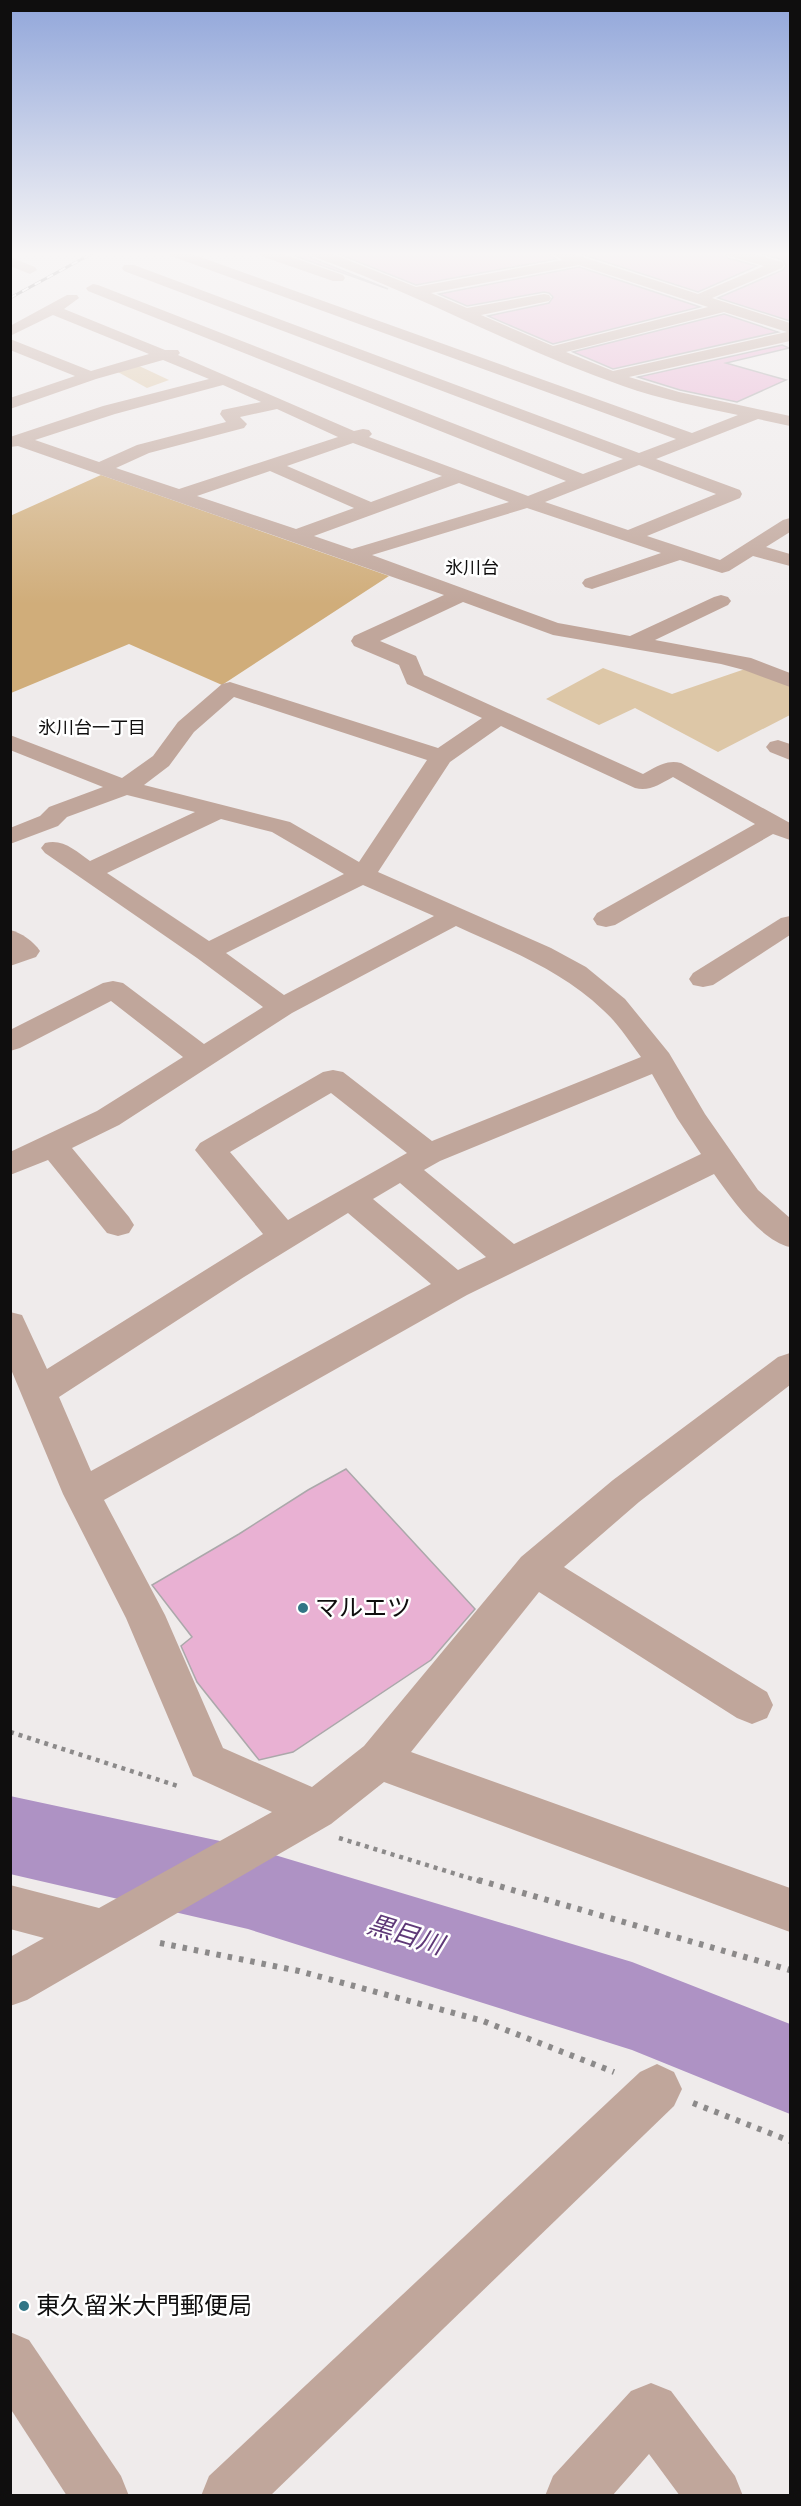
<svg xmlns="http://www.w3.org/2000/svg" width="801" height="2506" font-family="'Sofia Sans Condensed','Noto Sans JP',sans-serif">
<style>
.green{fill:#ddc7a7}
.forest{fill:#d0ad7a}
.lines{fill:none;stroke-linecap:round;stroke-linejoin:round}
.river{fill:#ae92c4;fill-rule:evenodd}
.building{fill:#e9b1d3;stroke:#aba8aa;stroke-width:1.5}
.path-far1{stroke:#8c8a8a;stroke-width:4.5;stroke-dasharray:4 5;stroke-linecap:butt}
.path{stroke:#8c8a8a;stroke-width:6;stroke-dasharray:4.5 7;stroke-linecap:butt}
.minor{fill:#c0a69b;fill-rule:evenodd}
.rail-casing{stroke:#656363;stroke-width:3}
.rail{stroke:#fff;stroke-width:2;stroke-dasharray:7;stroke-linecap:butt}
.poi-dot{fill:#317585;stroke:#fff;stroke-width:2}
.labels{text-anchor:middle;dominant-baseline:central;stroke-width:5;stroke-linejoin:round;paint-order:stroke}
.far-quarter-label{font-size:18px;fill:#0f0e0e;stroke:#fff}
.far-neighbourhood-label{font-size:18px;fill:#0f0e0e;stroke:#fff}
.near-poi-label{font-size:24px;fill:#0f0e0e;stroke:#fff;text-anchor:start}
.near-water-label{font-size:26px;font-style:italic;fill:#5e3877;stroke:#fff}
</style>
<rect width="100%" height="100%" fill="#efebeb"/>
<g class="green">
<polygon points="137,365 169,380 147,388 116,371"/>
<polygon points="603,668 672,694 748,668 790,686 790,715 718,752 635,708 599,725 546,699"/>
</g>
<polygon class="forest" points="101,475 389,576 222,685 129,644 11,693 10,516"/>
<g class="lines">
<polygon class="river" points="10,1796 248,1847 632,1962 790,2024 790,2114 632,2050 248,1929 10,1874"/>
</g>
<g class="building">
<polygon points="296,253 308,253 311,258 388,289 295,256"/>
<polygon points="336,253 547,253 556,259 416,285"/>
<polygon points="578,253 725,253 728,258 757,266 698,292"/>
<polygon points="759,253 790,253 790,321 718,298 783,270 786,266 783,260"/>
<polygon points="579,267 700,307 553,344 488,316 549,303 553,297 549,293 544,292 467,306 439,294"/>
<polygon points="724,314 778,332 613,369 573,352"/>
<polygon points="782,345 789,348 726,363 786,380 737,402 680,390 638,377"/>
<polygon points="346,1469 475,1609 431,1660 293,1752 259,1760 197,1682 181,1646 192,1637 152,1585 239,1534 308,1490"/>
</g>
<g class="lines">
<g class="path-far1">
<polyline points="10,1732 178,1786"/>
<polyline points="339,1838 482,1882"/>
</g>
<g class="path">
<polyline points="478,1880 790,1970"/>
<polyline points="160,1943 299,1971 483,2021 614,2072"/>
<polyline points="693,2103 790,2141"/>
</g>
<g class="minor">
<path d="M 169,253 L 189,253 L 692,433 L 738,415 C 700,407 660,399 623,386 C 517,349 418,294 312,256 L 310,253 L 330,253 L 416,287 L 563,260 L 549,253 L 570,253 L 698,294 L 764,266 L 729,256 L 727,253 L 750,253 L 782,262 L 784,265 L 782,268 L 712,298 L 790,323 L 790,341 L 629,377 L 679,392 L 790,416 L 790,426 L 758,419 L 656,459 L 740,490 L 742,494 L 740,498 L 647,536 L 720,560 L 783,520 L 790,518 L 790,532 L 766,547 L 790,554 L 790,566 L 753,556 L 729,571 L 722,573 L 680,560 L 592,589 L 585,587 L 582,583 L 585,579 L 661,553 L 527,508 L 372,555 L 558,623 L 630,636 L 714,597 L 721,595 L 728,597 L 731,601 L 728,605 L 655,640 L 751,658 L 790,673 L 790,687 L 744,670 L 721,664 L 553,635 L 463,602 L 380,641 L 416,656 L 424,675 L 643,774 C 656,767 667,759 681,763 L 790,823 L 790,840 L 773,834 L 615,925 L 606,927 L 597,925 L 593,919 L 597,913 L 755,824 L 673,777 C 660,784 649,792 635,788 L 501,726 L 450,762 L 378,872 L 551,948 L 586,967 L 625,999 L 669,1053 L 705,1114 L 758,1190 L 790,1218 L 790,1247 C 760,1240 731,1198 714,1174 L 467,1295 L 104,1500 L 165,1615 L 223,1748 L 312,1787 L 364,1746 L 521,1557 L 613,1480 L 778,1357 L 790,1353 L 790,1385 L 639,1502 L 564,1567 L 767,1692 L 773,1705 L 767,1718 L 752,1724 L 737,1718 L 539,1592 L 411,1752 L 790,1888 L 790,1932 L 384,1782 L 331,1824 L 27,2000 L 10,2006 L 10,1957 L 44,1938 L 10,1929 L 10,1885 L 99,1908 L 272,1812 L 193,1776 L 126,1618 L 63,1494 L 10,1367 L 10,1312 L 22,1315 L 47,1369 L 263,1234 L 195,1150 L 200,1143 L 323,1072 L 333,1070 L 343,1072 L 432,1141 L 641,1057 C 629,1041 618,1023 603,1010 C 561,970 508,950 456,926 L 292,1013 L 119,1125 L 72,1148 L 129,1217 L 134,1225 L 129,1233 L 118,1236 L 107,1233 L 48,1160 L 10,1175 L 10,1152 L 97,1111 L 183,1057 L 111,1001 L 20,1048 L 10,1051 L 10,1030 L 103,983 L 113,981 L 123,983 L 204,1044 L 263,1007 L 197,958 L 45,853 L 41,848 L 45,843 C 63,838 76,851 90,861 L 195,812 L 127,795 L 67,817 L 58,826 L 10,844 L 10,828 L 40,816 L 49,807 L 103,787 L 10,750 L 10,735 L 122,778 L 153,756 L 178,722 L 222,684 L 230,682 L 438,748 L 482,718 L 407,684 L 399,665 L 354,646 L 351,641 L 354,636 L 444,595 L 18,446 L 10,447 L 10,437 L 103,406 L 209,379 L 163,360 L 96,379 L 10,409 L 10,398 L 75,376 L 10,350 L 10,339 L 91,371 L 149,354 L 53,315 L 10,336 L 10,326 L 67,295 L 77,295 L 79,298 L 64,309 L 165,350 L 178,350 L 180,353 L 178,355 L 354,431 L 363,429 L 369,430 L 372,434 L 369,437 L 528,496 L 566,481 L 88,291 L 86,288 L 93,284 L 98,285 L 583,474 L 623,459 L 124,271 L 122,268 L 124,265 L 134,265 L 639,453 L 676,439 L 171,256 ZM 579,265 L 708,307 L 553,346 L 481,315 L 549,301 L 551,298 L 549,295 L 544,294 L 467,308 L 431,293 ZM 724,312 L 787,332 L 613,371 L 566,352 ZM 223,385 L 261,402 L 222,410 L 220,414 L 226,422 L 137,445 L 99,462 L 35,440 L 115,414 ZM 277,409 L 338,437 L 179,489 L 116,468 L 149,453 L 244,428 L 247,424 L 240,417 ZM 353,443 L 442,476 L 371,502 L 287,466 ZM 639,465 L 716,494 L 628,530 L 545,502 ZM 270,471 L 354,508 L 296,529 L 197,496 ZM 459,483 L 509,502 L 352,549 L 314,536 ZM 234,697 L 427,760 L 359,862 L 290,822 L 144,785 L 169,766 L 194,732 ZM 221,819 L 272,832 L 344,874 L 209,941 L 107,873 ZM 363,885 L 434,916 L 284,995 L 226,953 ZM 652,1074 L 677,1118 L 701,1154 L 514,1244 L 424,1170 L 440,1161 ZM 331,1093 L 407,1153 L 288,1220 L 230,1152 ZM 400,1183 L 486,1257 L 458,1270 L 373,1199 ZM 348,1213 L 431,1284 L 91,1471 L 59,1397 L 244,1277 Z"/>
<polygon points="259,253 280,253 343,275 345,278 343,281 333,281 261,256"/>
<polygon points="10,257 35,267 37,270 30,274 10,266"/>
<polygon points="778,740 790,744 790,760 770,752 766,747 770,742"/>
<polygon points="790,916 790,935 713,985 703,987 693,985 689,979 693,973 781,918"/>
<path d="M 10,930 C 22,933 33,941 40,951 L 36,957 L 10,966 Z"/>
<polygon points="657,2064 674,2072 682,2089 674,2106 270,2496 201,2496 209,2476 640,2072"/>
<polygon points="10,2332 29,2340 121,2476 129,2496 67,2496 10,2408"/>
<polygon points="651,2383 671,2391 735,2476 743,2496 680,2496 649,2454 612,2496 545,2496 553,2476 631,2391"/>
</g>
<defs>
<polyline id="rail" points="10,298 93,253"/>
</defs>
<use href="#rail" class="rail-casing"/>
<use href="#rail" class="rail"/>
</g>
<linearGradient id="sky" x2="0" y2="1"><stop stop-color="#91a6da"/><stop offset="0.42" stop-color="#f8f6f6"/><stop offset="1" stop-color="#f8f6f6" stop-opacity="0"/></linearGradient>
<rect width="801" height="604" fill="url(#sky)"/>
<g class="poi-dot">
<circle cx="303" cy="1608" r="6"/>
<circle cx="24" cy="2306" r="6"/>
</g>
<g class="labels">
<g class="far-quarter-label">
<text x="472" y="568">氷川台</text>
</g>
<g class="far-neighbourhood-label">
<text x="92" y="728">氷川台一丁目</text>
</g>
<g class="near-poi-label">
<text x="315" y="1608">マルエツ</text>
<text x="36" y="2306">東久留米大門郵便局</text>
</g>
<g class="near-water-label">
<text transform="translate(405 1936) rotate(17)">黒目川</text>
</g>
</g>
<rect width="801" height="2506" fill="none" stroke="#0f0e0e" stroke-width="24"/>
</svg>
